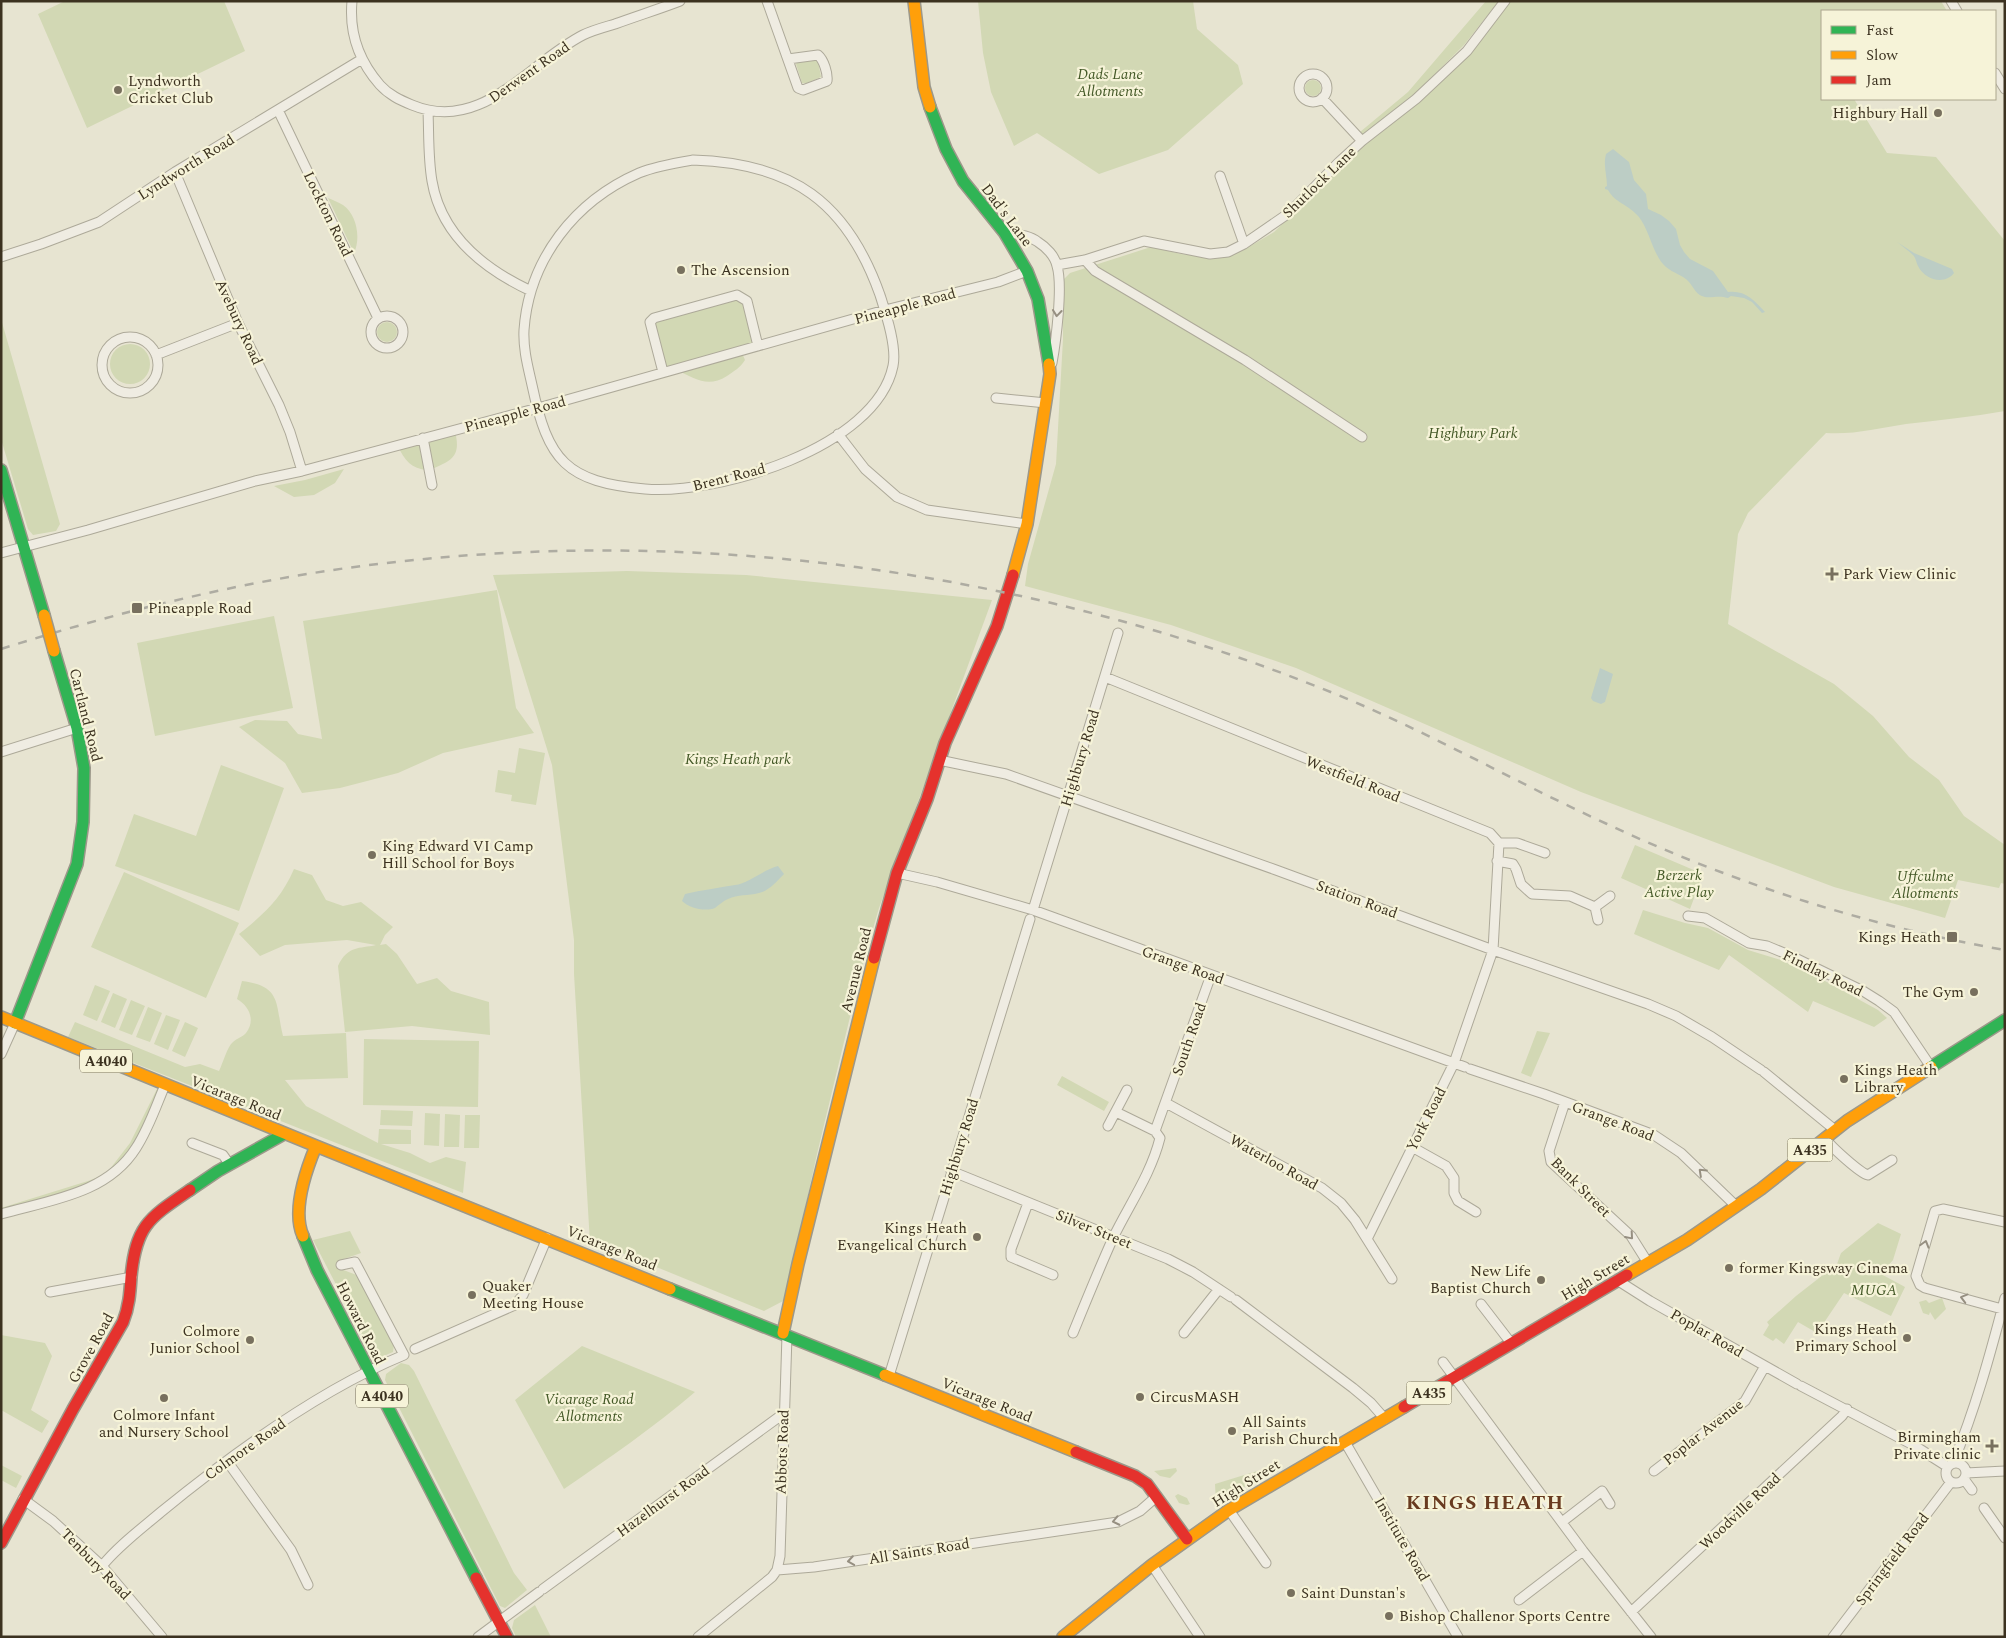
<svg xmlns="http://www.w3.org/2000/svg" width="2006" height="1638" viewBox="0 0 2006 1638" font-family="Spectral,serif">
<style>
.green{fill:#d2d8b4}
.water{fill:#bccdc5}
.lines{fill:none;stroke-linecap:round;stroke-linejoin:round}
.street-casing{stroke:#ada999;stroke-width:11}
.fast-casing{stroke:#9c988a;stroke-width:14}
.slow-casing{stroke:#9c988a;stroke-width:14}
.jam-casing{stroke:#9c988a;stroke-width:14}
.street{stroke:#efece2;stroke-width:9}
.fast{stroke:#30b455;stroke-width:11}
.slow{stroke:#ff9f0a;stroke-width:11}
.jam{stroke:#e5322d;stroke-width:11}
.rail{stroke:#aeaca2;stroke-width:2.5;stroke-dasharray:9 9;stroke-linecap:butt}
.slow-bridge-casing{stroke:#9c988a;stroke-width:14;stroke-linecap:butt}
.slow-bridge{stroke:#ff9f0a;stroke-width:11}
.oneway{stroke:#968f81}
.poi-dot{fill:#78705e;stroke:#f6f3d8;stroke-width:2}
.labels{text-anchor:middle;stroke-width:4.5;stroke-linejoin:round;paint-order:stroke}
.shield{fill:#f6f3d8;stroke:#746c57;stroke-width:1}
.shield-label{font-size:14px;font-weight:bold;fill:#3c3220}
.street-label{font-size:15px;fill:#3c3220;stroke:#f6f3d8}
.park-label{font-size:15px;font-style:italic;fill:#445927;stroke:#f6f3d8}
.poi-label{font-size:15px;fill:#3c3220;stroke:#f6f3d8;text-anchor:start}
.district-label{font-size:20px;font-weight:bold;letter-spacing:1px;fill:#693b20;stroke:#f6f3d8}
</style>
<rect width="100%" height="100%" fill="#e7e4d1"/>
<!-- green -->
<path class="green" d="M65,1H224L245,51L87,128L38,14Z
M978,1H1193L1197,29L1238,65L1243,84L1168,150L1099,174L1037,133L1014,146L991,92L983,53Z
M1486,1H1499L1464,45L1415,94L1362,136L1360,132L1408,92Z
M1511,1H1941L1947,11H1822V99H1854L1887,153L1936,157L2005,241V411C1972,417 1939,420 1906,424C1879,428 1853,435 1826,433L1748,513L1738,534L1728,624L1834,684L1873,716L1909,757L1939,780L1964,816L2005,845V884L2001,883L1999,888L1958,880L1945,918L1834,887L1581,792L1296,668L1171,625L1025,586L1028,564L1056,464L1063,339V280L1070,273L1151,247L1181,254L1215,258L1242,251L1274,232L1365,145L1421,101L1468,54Z
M815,59L818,61L821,77L807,83H802L796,64L799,61Z
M1305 88a8 8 0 1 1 16 0a8 8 0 1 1-16 0Z
M328,198C333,200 338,202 343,205C357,215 361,238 354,253Z
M737,297L745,303L756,344L664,370L651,321Z
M1,319L60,524L56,531L33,535L28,529L1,439Z
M377 332a10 10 0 1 1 20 0a10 10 0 1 1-20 0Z
M110 364a20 20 0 1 1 40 0a20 20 0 1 1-40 0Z
M742,353L745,360C740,368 734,371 727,376C708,388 695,379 677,370Z
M455,431C461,456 453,460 432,469L426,440Z
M421,440L427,470C412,469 404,460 398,446Z
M344,469L335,483L314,495L294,497L274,486L305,480Z
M627,571L746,575L992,600L879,908L862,967L817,1154L785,1300L764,1311L605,1246L590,1243L574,974V940L552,765L493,575Z
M497,590L516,708L534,733L443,753L398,773L340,788L302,793L285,763L239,727L255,720L287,721L298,734L322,739L303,621Z
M274,616L293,708L155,736L137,643Z
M519,748L545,753L536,805L511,801L512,795L495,792L498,770L515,773Z
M221,765L284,788L239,911L115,866L134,814L196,836Z
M1635,845L1703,874L1690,909L1621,878Z
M294,869L312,875L326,900L343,906L361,902L393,927L385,935L380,945L386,944L397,954L417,984L437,978L451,991L489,1002L490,1035L412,1026L345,1032L338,966C348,945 359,949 376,945L347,940L285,945L260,956L239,934C264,914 281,899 294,869Z
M124,872L239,923L206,998L91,947Z
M1643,910L1685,923L1708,928L1748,950L1781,960L1825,981L1878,1010L1887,1018L1874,1027L1813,1001L1808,1012L1729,955L1719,970L1634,934Z
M242,981C283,986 275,1005 283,1036L346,1033L348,1078L285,1080L306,1106L378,1143L379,1129L411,1130V1144H381L410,1153L430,1163L446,1157L466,1162L463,1193L68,1037L75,1022L185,1067L200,1064L219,1071C223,1063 227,1047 233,1042C237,1038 243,1037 246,1033C256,1020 249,1006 237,999Z
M95,985L110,991L97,1021L83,1015Z
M113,993L127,999L115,1028L101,1022Z
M131,1000L145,1006L132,1035L119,1030Z
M148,1007L162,1013L150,1042L136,1037Z
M166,1015L180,1020L168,1050L154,1044Z
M185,1022L198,1028L185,1057L172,1051Z
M1537,1031L1550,1033L1531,1077L1521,1073Z
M364,1039L479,1041L478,1107L363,1105Z
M1062,1076L1109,1102L1104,1111L1057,1085Z
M157,1089L161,1090C147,1118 134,1151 111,1173C95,1188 25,1205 1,1210V1208L88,1181L106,1174L130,1143Z
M381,1110L413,1111L412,1126L380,1125Z
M425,1113L440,1114L439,1146L424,1145Z
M445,1114L460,1115L459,1147H444Z
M465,1115H480L479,1148H464Z
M1878,1223L1901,1234L1893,1260L1881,1274L1905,1287L1891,1316L1844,1293L1817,1333L1798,1322L1784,1344L1776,1338L1773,1341L1763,1335L1769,1325L1767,1322L1796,1296L1837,1264L1841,1253Z
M350,1231L361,1253L338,1261L341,1269L359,1276L394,1344L393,1352L379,1358L373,1356L313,1240Z
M1942,1298L1946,1309L1935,1320L1930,1312L1929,1315L1923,1313L1919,1302L1926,1300L1929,1303Z
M1,1335L45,1343L52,1356L31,1410L49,1421L42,1433L1,1410Z
M582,1346L695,1392C653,1428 609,1458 564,1489L515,1400Z
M401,1363L409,1365L414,1371L514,1573L527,1590L505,1608L500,1606L385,1380L386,1374Z
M1,1465L22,1476L16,1488L1,1480Z
M1176,1468L1177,1471L1170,1478L1160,1476L1154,1471Z
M1267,1468L1269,1473L1216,1503L1215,1484Z
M1178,1494L1187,1498L1190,1504L1187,1505L1179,1503L1175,1496Z
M535,1605L551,1637H516L512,1628L514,1620Z"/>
<!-- water -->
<path class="water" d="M1613,149L1629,162L1634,180L1646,194L1648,209L1661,215L1669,221L1676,229L1680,245L1684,252L1690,259L1713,271L1728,292C1745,290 1754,300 1765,312L1762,313L1752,302L1744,298L1731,296L1728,298C1719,295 1713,298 1705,297C1696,295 1694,288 1689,282C1683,275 1673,273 1666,267C1653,256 1650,231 1639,217C1628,204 1615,203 1608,190L1605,189V187L1607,186C1607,175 1603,166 1606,154Z
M1897,242L1914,253L1952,269L1954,273C1944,286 1924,279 1918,266C1916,262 1916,258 1913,255C1908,250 1902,246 1897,242Z
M1600,668L1613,674L1605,702L1601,704L1593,701L1591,698Z
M778,866L784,874C777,881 769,891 759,893C748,896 738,894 728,899C723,901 719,905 715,908C705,912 689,908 682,901L685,894C702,890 718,888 735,885C749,883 763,870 778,866Z"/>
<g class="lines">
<!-- street casing -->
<g class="street-casing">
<path id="street" d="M352,1C349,33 359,61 380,85C389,95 400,100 412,105C482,134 528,63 583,35C593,30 605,27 615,24C637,16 659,9 680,1
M767,1L798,88L803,90L827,81C828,74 824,60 818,55L788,59
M1951,1L1957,11
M1995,73L2005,89
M1299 88a14 14 0 1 1 28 0a14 14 0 1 1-28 0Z
M1322,98L1362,141
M278,110L378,318
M428,111C429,134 428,158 432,181C441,235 484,269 531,291
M693,160C792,163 847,202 880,295C886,314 897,347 893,366C876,448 717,495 645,489C566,482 548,461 532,385C528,367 523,349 524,330C529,259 575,201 639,173C656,166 675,163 693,160Z
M175,172L238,323L279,405L290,432L302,471
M1220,176L1244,244
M1004,232C1015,234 1029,235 1038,242C1046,247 1055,256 1057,266C1063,286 1056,341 1052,363
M1,257L41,244L99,222L175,172L362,59
M1085,260L1095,271L1245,360L1362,437
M1057,265L1085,260L1144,241L1210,254L1228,252L1244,244L1289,213L1339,162L1362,141L1416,99L1467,51L1505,1
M371 332a16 16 0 1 1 32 0a16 16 0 1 1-32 0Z
M102 365a28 28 0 1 1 56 0a28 28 0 1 1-56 0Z
M156,355L238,323
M663,372L650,322L654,318L737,295L747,301L758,346
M996,398L1046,403
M838,434L865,469L897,497L927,510L1027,524
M423,438L432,485
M1,553L88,530L255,481L302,471L538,408L885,310L998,282L1027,271
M1105,677L1490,833L1499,843L1493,950L1454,1063L1367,1239
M1,752L77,728
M939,760L1006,774L1276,870L1493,950L1648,1004L1676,1016L1712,1037L1761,1070
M1499,843H1517L1545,853
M1497,861L1513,864L1516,869L1521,884L1532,894L1570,896L1595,907
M897,873L937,882L1033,910L1465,1067
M1033,910L1118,633
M1688,916L1705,918L1749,943L1767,946L1789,955L1863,991L1879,1001L1894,1012L1931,1067
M1598,920L1595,907L1610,896
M1,1054L15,1023
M1470,1069L1544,1094L1654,1135L1681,1153L1736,1206
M1764,1072L1835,1130
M1565,1102L1549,1151L1551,1162L1631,1236L1648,1263
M1166,1103L1322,1188L1341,1203L1355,1220L1392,1279
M1108,1126L1127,1090
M1155,1131L1211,975
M1825,1138C1830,1146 1860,1173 1868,1175L1892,1160
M192,1143L223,1155L230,1165
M1412,1147L1446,1166L1454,1178V1193L1458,1201L1476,1212
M951,1171L1168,1259L1193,1272L1231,1297
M1028,1203L1011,1249V1257L1053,1275
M1,1214C50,1200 107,1194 136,1148C149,1128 156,1106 165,1085
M1617,1280L1650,1301L1797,1384
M50,1292L132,1277
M1236,1300L1353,1388L1371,1403L1385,1419
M1481,1304L1511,1343
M2002,1309L1925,1288L1920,1285L1916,1276L1935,1211L1943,1209L2005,1222
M1073,1333C1086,1301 1099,1269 1113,1238C1129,1205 1151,1174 1160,1138L1155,1131L1116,1112
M1184,1333L1219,1289
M415,1349L515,1305L523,1295L547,1238
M1443,1362L1583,1551L1651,1637
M889,1376L1030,919
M1801,1386L1915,1446L1948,1467
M1345,1442L1458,1637
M227,1461L291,1550L308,1585
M1953,1463C1975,1410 1990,1355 2005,1298
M1946 1473a10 10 0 1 1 20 0a10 10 0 1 1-20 0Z
M1654,1471L1745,1401L1765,1366
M1966,1473L2005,1471
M1964,1479L1972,1490
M23,1499L53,1521L102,1566L162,1637
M1984,1508L2005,1538
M1229,1510L1266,1563
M1562,1522L1602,1491L1610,1504
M1152,1565L1200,1637
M102,1566C118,1546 141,1529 161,1512C232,1454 319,1390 404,1355L355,1262L341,1265
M777,1570L814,1567L1118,1522L1140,1511L1156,1497
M543,1589L783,1414
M1519,1600L1583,1551
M1631,1612L1842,1416L1847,1409
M478,1637L539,1592
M698,1637L772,1577L777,1570L780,1556L787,1335
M1833,1637L1951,1482"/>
</g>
<!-- fast casing -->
<g class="fast-casing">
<path id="fast" d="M930,107L946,149L963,181L1004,232L1027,271L1038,299L1049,364
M1,470L44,615
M15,1023L77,864L83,822L84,768L77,728L54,651
M1931,1067L2005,1020
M190,1190L218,1171L284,1134
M303,1236L317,1270L476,1578
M670,1289L885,1375"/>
</g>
<!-- slow casing -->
<g class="slow-casing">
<path id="slow" d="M914,1L924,87L930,107
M1013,575L1027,524L1050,374L1049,364
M1,1017L316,1146C306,1170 292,1211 303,1236
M316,1146L670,1289
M1627,1275L1687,1240L1761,1189L1847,1121L1931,1067
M783,1333L798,1264L874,958
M885,1375L1076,1452
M1063,1637L1152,1565L1229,1510L1404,1407"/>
</g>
<!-- jam casing -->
<g class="jam-casing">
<path id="jam" d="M874,958L897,873L927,799L945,743L997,626L1013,575
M1404,1407L1627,1275
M1076,1452L1135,1476L1147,1484L1187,1539
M1,1543L73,1409L123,1322C129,1307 130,1293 131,1277C136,1225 149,1218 190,1190
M476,1578L507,1637"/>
</g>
<!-- street -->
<use href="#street" class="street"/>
<!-- fast -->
<use href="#fast" class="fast"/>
<!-- slow -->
<use href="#slow" class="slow"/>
<!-- jam -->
<use href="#jam" class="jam"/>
<!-- rail -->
<path class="rail" d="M1,649C124,610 251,579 378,564C700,525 1033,571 1333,693C1427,731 1515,782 1607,824C1733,883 1867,926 2005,950"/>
<!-- slow-bridge casing -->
<g class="slow-bridge-casing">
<path id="slow-bridge" d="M44,615L54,651"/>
</g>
<!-- slow-bridge -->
<use href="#slow-bridge" class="slow-bridge"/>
</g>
<!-- one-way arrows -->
<defs><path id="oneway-chevron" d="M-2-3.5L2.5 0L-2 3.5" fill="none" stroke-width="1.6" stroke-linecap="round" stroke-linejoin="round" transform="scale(1.25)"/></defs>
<g class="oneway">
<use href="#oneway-chevron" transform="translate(1057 313) rotate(96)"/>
<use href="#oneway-chevron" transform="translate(1702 1172) rotate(-137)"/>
<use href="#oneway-chevron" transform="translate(1630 1236) rotate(49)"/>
<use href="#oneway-chevron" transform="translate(1925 1244) rotate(-74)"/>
<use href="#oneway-chevron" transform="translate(1964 1298) rotate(-165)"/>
<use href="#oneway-chevron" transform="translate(1116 1521) rotate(168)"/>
<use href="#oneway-chevron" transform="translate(851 1561) rotate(171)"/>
</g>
<!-- markers -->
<g class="poi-dot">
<circle cx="118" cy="90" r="5"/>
<circle cx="1938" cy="113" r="5"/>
<circle cx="681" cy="270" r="5"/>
<path d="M1829.5 566.5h5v5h5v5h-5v5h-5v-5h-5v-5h5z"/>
<rect x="131" y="602" width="12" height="12" rx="2.5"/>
<circle cx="372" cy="855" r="5"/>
<rect x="1946" y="931" width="12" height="12" rx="2.5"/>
<circle cx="1974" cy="992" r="5"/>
<circle cx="1844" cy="1079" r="5"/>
<circle cx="977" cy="1237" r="5"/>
<circle cx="1729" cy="1268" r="5"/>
<circle cx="1541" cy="1280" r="5"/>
<circle cx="472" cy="1295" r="5"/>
<circle cx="1907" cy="1338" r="5"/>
<circle cx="250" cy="1340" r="5"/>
<circle cx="1140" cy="1397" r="5"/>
<circle cx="164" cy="1398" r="5"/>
<circle cx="1232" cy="1431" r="5"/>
<path d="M1989.5 1438.5h5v5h5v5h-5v5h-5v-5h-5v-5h5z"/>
<circle cx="1291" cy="1593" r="5"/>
<circle cx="1389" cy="1616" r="5"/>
</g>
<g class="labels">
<!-- shield labels -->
<g class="shield">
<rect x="80" y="1049.5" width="52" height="23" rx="4"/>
<rect x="1787.5" y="1138.5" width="45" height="23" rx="4"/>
<rect x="1406.5" y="1381.5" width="45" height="23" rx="4"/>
<rect x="356" y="1384.5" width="52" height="23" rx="4"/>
</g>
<g class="shield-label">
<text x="106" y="1066">A4040</text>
<text x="1810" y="1155">A435</text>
<text x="1429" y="1398">A435</text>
<text x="382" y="1401">A4040</text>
</g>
<!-- street labels -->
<g class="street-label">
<text transform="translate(529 72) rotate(-35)" y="5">Derwent Road</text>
<text transform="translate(186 167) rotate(-32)" y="5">Lyndworth Road</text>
<text transform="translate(1319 182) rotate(-44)" y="5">Shutlock Lane</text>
<text transform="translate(328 214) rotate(64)" y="5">Lockton Road</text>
<text transform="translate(1007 215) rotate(53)" y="5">Dad's Lane</text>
<text transform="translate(905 306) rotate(-15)" y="5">Pineapple Road</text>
<text transform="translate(239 322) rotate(65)" y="5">Avebury Road</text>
<text transform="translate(515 414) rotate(-15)" y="5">Pineapple Road</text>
<text transform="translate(729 477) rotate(-14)" y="5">Brent Road</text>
<text transform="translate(86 715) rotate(76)" y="5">Cartland Road</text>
<text transform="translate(1080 758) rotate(-73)" y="5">Highbury Road</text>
<text transform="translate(1353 779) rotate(22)" y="5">Westfield Road</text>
<text transform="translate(1357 899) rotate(20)" y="5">Station Road</text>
<text transform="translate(1183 965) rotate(20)" y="5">Grange Road</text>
<text transform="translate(856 970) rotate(-76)" y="5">Avenue Road</text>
<text transform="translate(1823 973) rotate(26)" y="5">Findlay Road</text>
<text transform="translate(1189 1039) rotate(-71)" y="5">South Road</text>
<text transform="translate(236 1098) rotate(22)" y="5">Vicarage Road</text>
<text transform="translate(1426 1119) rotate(-63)" y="5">York Road</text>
<text transform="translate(1613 1121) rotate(21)" y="5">Grange Road</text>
<text transform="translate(959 1147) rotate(-73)" y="5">Highbury Road</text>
<text transform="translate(1274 1162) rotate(29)" y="5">Waterloo Road</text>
<text transform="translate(1581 1187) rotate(45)" y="5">Bank Street</text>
<text transform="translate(1094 1229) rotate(22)" y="5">Silver Street</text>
<text transform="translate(612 1248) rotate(22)" y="5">Vicarage Road</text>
<text transform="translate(1595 1277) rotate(-31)" y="5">High Street</text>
<text transform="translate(361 1323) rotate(63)" y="5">Howard Road</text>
<text transform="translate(1707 1333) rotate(30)" y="5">Poplar Road</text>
<text transform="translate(91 1348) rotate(-61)" y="5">Grove Road</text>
<text transform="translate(987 1400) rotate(22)" y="5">Vicarage Road</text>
<text transform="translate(1703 1432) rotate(-38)" y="5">Poplar Avenue</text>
<text transform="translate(245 1449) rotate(-35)" y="5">Colmore Road</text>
<text transform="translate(782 1452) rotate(-88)" y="5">Abbots Road</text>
<text transform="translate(1246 1483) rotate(-32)" y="5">High Street</text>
<text transform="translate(663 1501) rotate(-36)" y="5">Hazelhurst Road</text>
<text transform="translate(1740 1511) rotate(-43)" y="5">Woodville Road</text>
<text transform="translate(1402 1539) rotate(60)" y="5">Institute Road</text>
<text transform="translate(919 1551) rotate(-9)" y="5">All Saints Road</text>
<text transform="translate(1892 1559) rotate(-53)" y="5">Springfield Road</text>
<text transform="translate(96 1564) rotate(46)" y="5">Tenbury Road</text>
</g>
<!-- park labels -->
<g class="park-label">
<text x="1110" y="79">Dads Lane<tspan x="1110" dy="17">Allotments</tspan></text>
<text x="1473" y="438">Highbury Park</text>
<text x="738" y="764">Kings Heath park</text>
<text x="1679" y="880">Berzerk<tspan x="1679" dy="17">Active Play</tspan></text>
<text x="1925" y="881">Uffculme<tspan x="1925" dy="17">Allotments</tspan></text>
<text x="1874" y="1295">MUGA</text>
<text x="589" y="1404">Vicarage Road<tspan x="589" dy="17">Allotments</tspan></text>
</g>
<!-- poi labels -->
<g class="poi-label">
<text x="128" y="86">Lyndworth<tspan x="128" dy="17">Cricket Club</tspan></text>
<text x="1928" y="118" text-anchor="end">Highbury Hall</text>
<text x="691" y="275">The Ascension</text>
<text x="1843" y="579">Park View Clinic</text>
<text x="148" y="613">Pineapple Road</text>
<text x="382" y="851">King Edward VI Camp<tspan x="382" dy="17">Hill School for Boys</tspan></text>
<text x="1941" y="942" text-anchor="end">Kings Heath</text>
<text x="1964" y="997" text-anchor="end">The Gym</text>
<text x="1854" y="1075">Kings Heath<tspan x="1854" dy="17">Library</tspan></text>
<text x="967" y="1233" text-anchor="end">Kings Heath<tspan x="967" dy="17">Evangelical Church</tspan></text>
<text x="1739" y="1273">former Kingsway Cinema</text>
<text x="1531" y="1276" text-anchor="end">New Life<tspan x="1531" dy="17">Baptist Church</tspan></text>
<text x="482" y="1291">Quaker<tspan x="482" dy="17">Meeting House</tspan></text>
<text x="1897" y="1334" text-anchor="end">Kings Heath<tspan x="1897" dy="17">Primary School</tspan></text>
<text x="240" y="1336" text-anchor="end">Colmore<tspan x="240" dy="17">Junior School</tspan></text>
<text x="1150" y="1402">CircusMASH</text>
<text x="164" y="1420" text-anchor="middle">Colmore Infant<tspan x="164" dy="17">and Nursery School</tspan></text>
<text x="1242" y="1427">All Saints<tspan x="1242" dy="17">Parish Church</tspan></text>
<text x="1981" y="1442" text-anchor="end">Birmingham<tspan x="1981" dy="17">Private clinic</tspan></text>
<text x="1301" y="1598">Saint Dunstan's</text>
<text x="1399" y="1621">Bishop Challenor Sports Centre</text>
</g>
<!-- district labels -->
<g class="district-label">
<text x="1485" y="1509">KINGS HEATH</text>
</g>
</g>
<!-- border -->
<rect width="2006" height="1638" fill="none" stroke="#3c3220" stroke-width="5"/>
<!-- legend -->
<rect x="1821" y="10" width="175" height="90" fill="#f6f3d8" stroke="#aca68e"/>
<rect x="1831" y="26" width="25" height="8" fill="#30b455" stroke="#aca68e"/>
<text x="1866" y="35" font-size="15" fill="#3c3220">Fast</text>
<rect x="1831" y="51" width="25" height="8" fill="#ff9f0a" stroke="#aca68e"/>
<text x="1866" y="60" font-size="15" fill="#3c3220">Slow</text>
<rect x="1831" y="76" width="25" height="8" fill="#e5322d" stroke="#aca68e"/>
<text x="1866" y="85" font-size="15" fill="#3c3220">Jam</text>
</svg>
